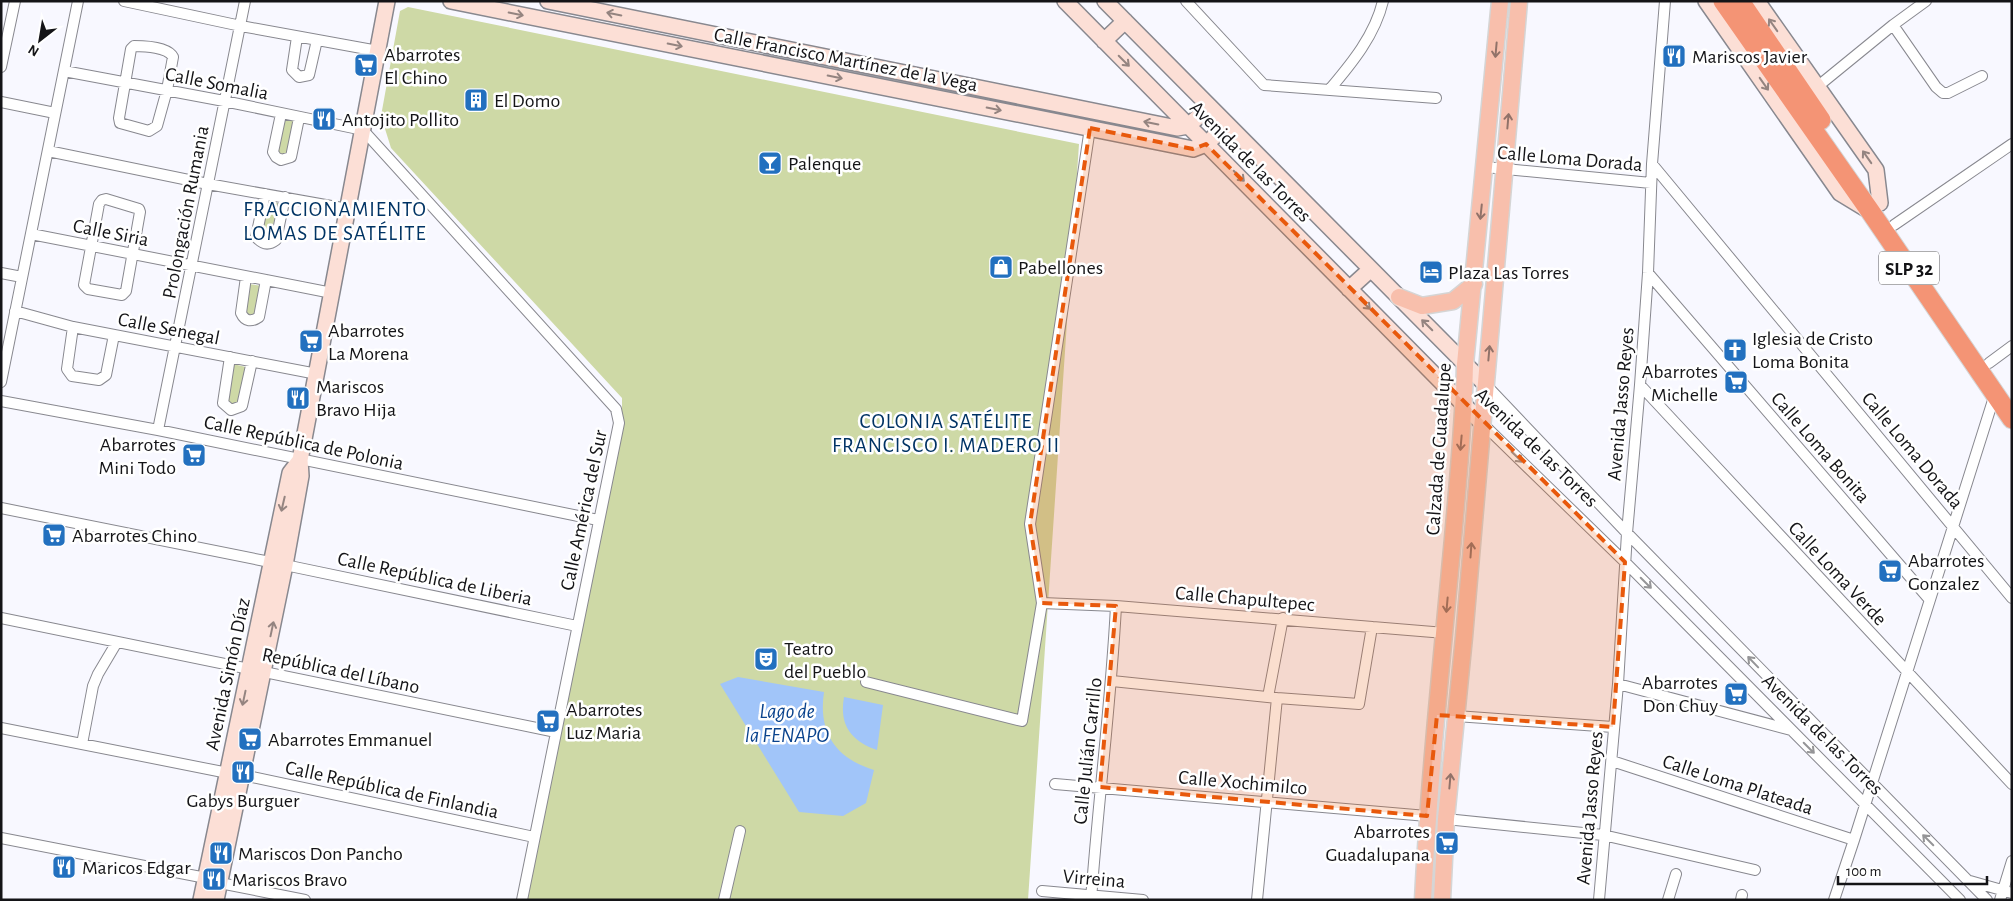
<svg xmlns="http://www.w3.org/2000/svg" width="2013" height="901" viewBox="0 0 2013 901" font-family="'Alegreya Sans',sans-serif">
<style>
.green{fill:#ced9a6}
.water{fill:#a1c5f9}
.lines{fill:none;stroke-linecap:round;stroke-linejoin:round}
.street-casing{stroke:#88888f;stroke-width:12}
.secondary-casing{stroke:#88888f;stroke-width:18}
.primary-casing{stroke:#d5d5d5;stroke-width:19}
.highway-casing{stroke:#d5d5d5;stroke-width:21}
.street{stroke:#fff;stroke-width:10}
.secondary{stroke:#fcdfd6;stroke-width:15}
.primary{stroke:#f8bfac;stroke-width:16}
.highway{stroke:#f49475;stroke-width:19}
.oneway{stroke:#948480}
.oneway2{stroke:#917269}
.oneway3{stroke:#959597}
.marked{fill:#e8590c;fill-opacity:0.2;stroke:#e8590c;stroke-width:4;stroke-dasharray:10 6;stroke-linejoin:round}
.labels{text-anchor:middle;stroke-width:5;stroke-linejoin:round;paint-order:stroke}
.shield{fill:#fff;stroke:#5a5a5d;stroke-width:1}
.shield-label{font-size:19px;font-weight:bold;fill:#141417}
.poi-label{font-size:20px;fill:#141417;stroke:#fff;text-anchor:start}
.street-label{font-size:20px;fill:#141417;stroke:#fff}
.neighbourhood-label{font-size:21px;letter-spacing:1px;fill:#003364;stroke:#fff}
.water-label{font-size:21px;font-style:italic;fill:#0a438d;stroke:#fff}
</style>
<rect width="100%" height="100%" fill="#f8f8ff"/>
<!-- green -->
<path class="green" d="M408,7L1079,144L1028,900H526L622,423V398L391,148L381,116L400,11Z
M284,118L296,121L286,158L271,155Z
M265,200L278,203L270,239L257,234Z
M249,284L262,286L256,320L243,317Z
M233,364L246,367L239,405L226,404Z"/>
<!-- water -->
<path class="water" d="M738,677L824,692C818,732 835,758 874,770L866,803L843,816L799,812L720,684Z
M844,697L883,705L877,750C851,741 839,725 844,697Z"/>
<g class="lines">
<!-- street casing -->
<g class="street-casing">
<path id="street" d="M124,1L241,26L378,51
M1186,1L1264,85L1436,98
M1893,25L1936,87L1943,93H1948L1982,76
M297,37L292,70L299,77L309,75L317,40
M134,46C145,46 168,47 173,57L167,90L157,126L149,131L120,123L119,118L131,49Z
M1,67L15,1
M64,71L224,101L363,130L616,409L619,423L522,900
M1817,87L1893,25L1926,1
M1330,89C1352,63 1375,35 1383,1
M1,102L55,113
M281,114L273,152L276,157L281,160L291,157L299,118
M48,151L208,184L348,209
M1652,164L2012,598
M1485,167L1651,183
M265,194L256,237C262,244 268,246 276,240L285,197
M106,199L139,209L140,212L126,291L122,295L88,289L84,285L99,204L102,200Z
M1894,225L2012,144
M31,234L332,293
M1,273L22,277
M1648,273L1929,599
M246,277L241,313C245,322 252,322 259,317L266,280
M15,311L73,327L317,374
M73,327L67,369L72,376L99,380L106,375L114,335
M230,357L223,403L231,410L242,406L252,361
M1989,363L2012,346
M1,382L78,1
M1486,385L1627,533L1987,900
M1640,385L2012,784
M1,401L158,430L598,520
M1482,423L1625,562L1960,900
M158,430L245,1
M1,508L270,562
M285,565L577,626
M1042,603L1116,606L1445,633
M1,618L556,732
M1112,681L1277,698L1359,704L1372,627
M866,682L1022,721L1042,603L1030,524L1090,128
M1618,684L1791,730
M1268,697L1283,618
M1456,716L1613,727
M1,728L228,773
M82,744L93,686L98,674L117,642
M1612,761L1854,840
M243,775L534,837
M1055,784L1427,816
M1446,819L1603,835L1755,870
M1,838L206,878
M1970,881L2012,893
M220,883L305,900
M1042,891L1143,900
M724,900L740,831
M1091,900C1098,802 1111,704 1116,606
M1257,900L1277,698
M1599,900L1618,684L1627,533L1640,385L1648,273L1652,164L1665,1
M1668,900L1676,874
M1741,900L1742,895
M1834,900L1854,840L1995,394
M2000,900L2012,861"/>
</g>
<!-- secondary casing -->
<g class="secondary-casing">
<path id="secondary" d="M451,1L1193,149L1206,144L1227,125
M548,1L1177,128L1188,126L1209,107
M1065,1L1482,423
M1105,1L1486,385
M1706,1L1840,193L1868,210
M1757,1L1876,170L1880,203
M1104,41L1125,21
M1349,289L1371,269
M201,900L290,473L300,460
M216,900L285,565L301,476L300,460L387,1"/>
</g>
<!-- primary casing -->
<g class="primary-casing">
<path id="primary" d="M1399,297L1422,306L1453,301L1474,284
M1423,900C1429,779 1442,658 1453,538C1458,480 1464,422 1465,364L1500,1
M1442,900L1446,819L1464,637L1519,1"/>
</g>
<!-- highway casing -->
<g class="highway-casing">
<path id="highway" d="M1723,1L1870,211L2012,419
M1740,1L1821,120"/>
</g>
<!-- street -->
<use href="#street" class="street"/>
<!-- secondary -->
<use href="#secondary" class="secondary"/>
<!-- primary -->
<use href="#primary" class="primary"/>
<!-- highway -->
<use href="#highway" class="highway"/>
</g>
<!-- one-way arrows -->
<defs><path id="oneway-shaft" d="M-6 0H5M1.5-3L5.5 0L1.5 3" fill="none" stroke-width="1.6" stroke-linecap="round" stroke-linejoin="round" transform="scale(1.25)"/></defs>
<g class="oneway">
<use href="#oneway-shaft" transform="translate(516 14) rotate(11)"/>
<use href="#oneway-shaft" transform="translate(614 14) rotate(-169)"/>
<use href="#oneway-shaft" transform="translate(1773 25) rotate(-125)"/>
<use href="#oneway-shaft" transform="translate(675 45) rotate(11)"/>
<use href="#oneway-shaft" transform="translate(1124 61) rotate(45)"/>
<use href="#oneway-shaft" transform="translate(835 77) rotate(11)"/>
<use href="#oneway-shaft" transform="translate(1764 84) rotate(55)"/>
<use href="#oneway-shaft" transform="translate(994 109) rotate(11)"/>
<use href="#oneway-shaft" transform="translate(1151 123) rotate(-169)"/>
<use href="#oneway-shaft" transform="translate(1867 157) rotate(-125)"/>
<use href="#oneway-shaft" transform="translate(1239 176) rotate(45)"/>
<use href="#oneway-shaft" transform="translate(1365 304) rotate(45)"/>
<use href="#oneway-shaft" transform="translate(1427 325) rotate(-135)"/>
<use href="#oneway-shaft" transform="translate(283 504) rotate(103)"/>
<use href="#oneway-shaft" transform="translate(272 629) rotate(-78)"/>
<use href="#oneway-shaft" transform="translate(244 698) rotate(102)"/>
</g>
<g class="oneway2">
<use href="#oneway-shaft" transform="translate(1496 50) rotate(95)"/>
<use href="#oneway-shaft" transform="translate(1508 121) rotate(-85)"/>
<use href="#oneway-shaft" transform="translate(1481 212) rotate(96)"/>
<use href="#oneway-shaft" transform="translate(1489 353) rotate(-85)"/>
<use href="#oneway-shaft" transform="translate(1461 443) rotate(95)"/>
<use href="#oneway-shaft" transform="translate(1471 550) rotate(-86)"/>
<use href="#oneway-shaft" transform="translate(1447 605) rotate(95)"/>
<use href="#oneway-shaft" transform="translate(1450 781) rotate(-85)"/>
</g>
<g class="oneway3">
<use href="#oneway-shaft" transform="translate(1517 457) rotate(44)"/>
<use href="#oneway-shaft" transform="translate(1646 583) rotate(45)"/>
<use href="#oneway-shaft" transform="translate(1753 662) rotate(-134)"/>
<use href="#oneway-shaft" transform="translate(1809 748) rotate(45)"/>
<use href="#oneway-shaft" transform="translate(1928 840) rotate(-135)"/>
</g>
<!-- marked area -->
<path class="marked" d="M1090,128L1193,149L1206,144L1625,562L1613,727L1437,715L1427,816L1100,787L1116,606L1042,603L1030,524Z"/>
<!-- icons -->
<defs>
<g id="restaurant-square" transform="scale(1.25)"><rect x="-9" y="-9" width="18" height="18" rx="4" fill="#2270bf" stroke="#fff"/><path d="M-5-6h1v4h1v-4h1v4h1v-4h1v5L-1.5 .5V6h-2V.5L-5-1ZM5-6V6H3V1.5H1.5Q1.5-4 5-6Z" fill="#fff"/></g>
<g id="supermarket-square" transform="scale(1.25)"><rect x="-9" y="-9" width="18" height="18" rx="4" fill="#2270bf" stroke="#fff"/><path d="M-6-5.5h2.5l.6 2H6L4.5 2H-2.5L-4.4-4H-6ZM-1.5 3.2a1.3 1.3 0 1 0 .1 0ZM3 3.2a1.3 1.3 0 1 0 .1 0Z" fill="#fff"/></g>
<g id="building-square" transform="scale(1.25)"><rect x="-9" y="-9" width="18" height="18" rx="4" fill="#2270bf" stroke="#fff"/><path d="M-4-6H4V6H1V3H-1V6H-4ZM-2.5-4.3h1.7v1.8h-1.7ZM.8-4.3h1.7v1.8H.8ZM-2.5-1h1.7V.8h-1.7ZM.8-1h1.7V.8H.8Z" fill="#fff"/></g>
<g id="bar-square" transform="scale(1.25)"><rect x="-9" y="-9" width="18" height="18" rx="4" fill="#2270bf" stroke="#fff"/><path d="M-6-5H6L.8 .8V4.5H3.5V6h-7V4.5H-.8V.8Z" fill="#fff"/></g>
<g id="shop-square" transform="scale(1.25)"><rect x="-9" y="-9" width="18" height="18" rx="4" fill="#2270bf" stroke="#fff"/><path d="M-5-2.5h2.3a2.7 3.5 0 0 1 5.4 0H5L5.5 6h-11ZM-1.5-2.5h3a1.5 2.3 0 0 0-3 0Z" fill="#fff"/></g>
<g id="hotel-square" transform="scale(1.25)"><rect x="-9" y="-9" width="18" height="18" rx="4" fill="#2270bf" stroke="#fff"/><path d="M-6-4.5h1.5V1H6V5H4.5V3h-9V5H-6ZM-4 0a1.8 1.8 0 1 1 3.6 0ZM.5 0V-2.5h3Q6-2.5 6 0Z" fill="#fff"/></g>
<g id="church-square" transform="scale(1.25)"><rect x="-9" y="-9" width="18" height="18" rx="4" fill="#2270bf" stroke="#fff"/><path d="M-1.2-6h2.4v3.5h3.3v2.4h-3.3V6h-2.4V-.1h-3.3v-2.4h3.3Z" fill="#fff"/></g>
<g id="theatre-square" transform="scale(1.25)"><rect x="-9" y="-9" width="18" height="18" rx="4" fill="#2270bf" stroke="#fff"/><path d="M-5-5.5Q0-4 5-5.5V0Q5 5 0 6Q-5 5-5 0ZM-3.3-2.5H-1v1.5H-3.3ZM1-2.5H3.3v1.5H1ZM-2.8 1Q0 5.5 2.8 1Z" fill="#fff"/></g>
</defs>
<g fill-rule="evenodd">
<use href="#restaurant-square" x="1674" y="56"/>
<use href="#supermarket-square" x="366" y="65"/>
<use href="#building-square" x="476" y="100"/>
<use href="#restaurant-square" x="324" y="119"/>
<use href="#bar-square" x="770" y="163"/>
<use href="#shop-square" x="1001" y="267"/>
<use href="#hotel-square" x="1431" y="272"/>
<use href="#supermarket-square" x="311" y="341"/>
<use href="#church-square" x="1735" y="350"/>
<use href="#supermarket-square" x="1736" y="382"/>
<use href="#restaurant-square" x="298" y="398"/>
<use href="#supermarket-square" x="194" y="455"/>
<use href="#supermarket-square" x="54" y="535"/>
<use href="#supermarket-square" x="1890" y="571"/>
<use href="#theatre-square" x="766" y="659"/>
<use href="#supermarket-square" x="1736" y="694"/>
<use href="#supermarket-square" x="548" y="721"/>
<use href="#supermarket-square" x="250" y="739"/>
<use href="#restaurant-square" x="243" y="772"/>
<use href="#supermarket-square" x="1447" y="843"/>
<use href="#restaurant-square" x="221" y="853"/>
<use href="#restaurant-square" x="64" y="867"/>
<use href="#restaurant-square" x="214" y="879"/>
</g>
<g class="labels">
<!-- shield labels -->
<rect class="shield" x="1879" y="251.5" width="60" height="33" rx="4"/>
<g class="shield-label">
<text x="1909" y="275">SLP 32</text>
</g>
<!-- poi labels -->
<g class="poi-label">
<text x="384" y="61">Abarrotes<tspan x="384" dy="23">El Chino</tspan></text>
<text x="1692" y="63">Mariscos Javier</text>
<text x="494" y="107">El Domo</text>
<text x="342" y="126">Antojito Pollito</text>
<text x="788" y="170">Palenque</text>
<text x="1018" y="274">Pabellones</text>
<text x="1448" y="279">Plaza Las Torres</text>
<text x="328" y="337">Abarrotes<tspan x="328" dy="23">La Morena</tspan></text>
<text x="1752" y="345">Iglesia de Cristo<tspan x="1752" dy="23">Loma Bonita</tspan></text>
<text x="1718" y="378" text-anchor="end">Abarrotes<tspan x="1718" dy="23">Michelle</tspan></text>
<text x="316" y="393">Mariscos<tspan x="316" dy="23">Bravo Hija</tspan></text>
<text x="176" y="451" text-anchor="end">Abarrotes<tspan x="176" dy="23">Mini Todo</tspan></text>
<text x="72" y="542">Abarrotes Chino</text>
<text x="1908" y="567">Abarrotes<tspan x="1908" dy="23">Gonzalez</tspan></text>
<text x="784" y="655">Teatro<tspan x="784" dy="23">del Pueblo</tspan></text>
<text x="1718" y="689" text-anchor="end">Abarrotes<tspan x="1718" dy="23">Don Chuy</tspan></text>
<text x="566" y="716">Abarrotes<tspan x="566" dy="23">Luz Maria</tspan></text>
<text x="268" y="746">Abarrotes Emmanuel</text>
<text x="243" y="807" text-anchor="middle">Gabys Burguer</text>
<text x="1430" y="838" text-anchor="end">Abarrotes<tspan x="1430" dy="23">Guadalupana</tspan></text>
<text x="238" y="860">Mariscos Don Pancho</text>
<text x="82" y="874">Maricos Edgar</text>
<text x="232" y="886">Mariscos Bravo</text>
</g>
<!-- street labels -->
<g class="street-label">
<text transform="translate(846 59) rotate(11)" y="7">Calle Francisco Martínez de la Vega</text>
<text transform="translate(217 83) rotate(11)" y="7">Calle Somalia</text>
<text transform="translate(1570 158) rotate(5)" y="7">Calle Loma Dorada</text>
<text transform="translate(1251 161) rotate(45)" y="7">Avenida de las Torres</text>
<text transform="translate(185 212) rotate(-79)" y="7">Prolongación Rumania</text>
<text transform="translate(111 232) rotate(11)" y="7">Calle Siria</text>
<text transform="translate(169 328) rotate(11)" y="7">Calle Senegal</text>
<text transform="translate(1620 404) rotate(-85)" y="7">Avenida Jasso Reyes</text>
<text transform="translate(304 442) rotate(12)" y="7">Calle República de Polonia</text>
<text transform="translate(1537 447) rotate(44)" y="7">Avenida de las Torres</text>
<text transform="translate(1821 447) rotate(49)" y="7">Calle Loma Bonita</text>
<text transform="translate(1438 449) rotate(-86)" y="7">Calzada de Guadalupe</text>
<text transform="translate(1913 450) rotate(50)" y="7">Calle Loma Dorada</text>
<text transform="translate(583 510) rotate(-78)" y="7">Calle América del Sur</text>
<text transform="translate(1838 573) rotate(47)" y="7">Calle Loma Verde</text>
<text transform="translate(435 578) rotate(12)" y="7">Calle República de Liberia</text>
<text transform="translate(1245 598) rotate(5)" y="7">Calle Chapultepec</text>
<text transform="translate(341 670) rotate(12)" y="7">República del Líbano</text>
<text transform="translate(227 674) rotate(-78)" y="7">Avenida Simón Díaz</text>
<text transform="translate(1823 734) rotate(45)" y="7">Avenida de las Torres</text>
<text transform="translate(1087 751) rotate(-84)" y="7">Calle Julián Carrillo</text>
<text transform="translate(1243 782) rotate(5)" y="7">Calle Xochimilco</text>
<text transform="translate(1738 784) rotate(18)" y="7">Calle Loma Plateada</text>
<text transform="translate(392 789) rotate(12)" y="7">Calle República de Finlandia</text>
<text transform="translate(1589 808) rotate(-85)" y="7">Avenida Jasso Reyes</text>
<text transform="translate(1094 878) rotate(5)" y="7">Virreina</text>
</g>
<!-- neighbourhood labels -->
<g class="neighbourhood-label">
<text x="335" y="216">FRACCIONAMIENTO<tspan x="335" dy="24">LOMAS DE SATÉLITE</tspan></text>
<text x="946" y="428">COLONIA SATÉLITE<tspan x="946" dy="24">FRANCISCO I. MADERO II</tspan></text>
</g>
<!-- water labels -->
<g class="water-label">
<text x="787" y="718">Lago de<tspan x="787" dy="24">la FENAPO</tspan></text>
</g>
</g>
<!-- border -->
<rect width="2013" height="901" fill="none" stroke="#141417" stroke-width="5"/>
<!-- north arrow -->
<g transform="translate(40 40) rotate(211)" stroke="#ffffff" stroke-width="4" paint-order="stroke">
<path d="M0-4L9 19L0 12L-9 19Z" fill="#141417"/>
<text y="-8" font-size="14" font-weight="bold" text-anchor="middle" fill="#141417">N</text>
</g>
<!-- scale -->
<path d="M1838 876v8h149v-8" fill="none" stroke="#141417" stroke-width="2.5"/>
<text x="1846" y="876" font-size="15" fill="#141417" stroke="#ffffff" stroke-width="4" paint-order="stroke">100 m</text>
</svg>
